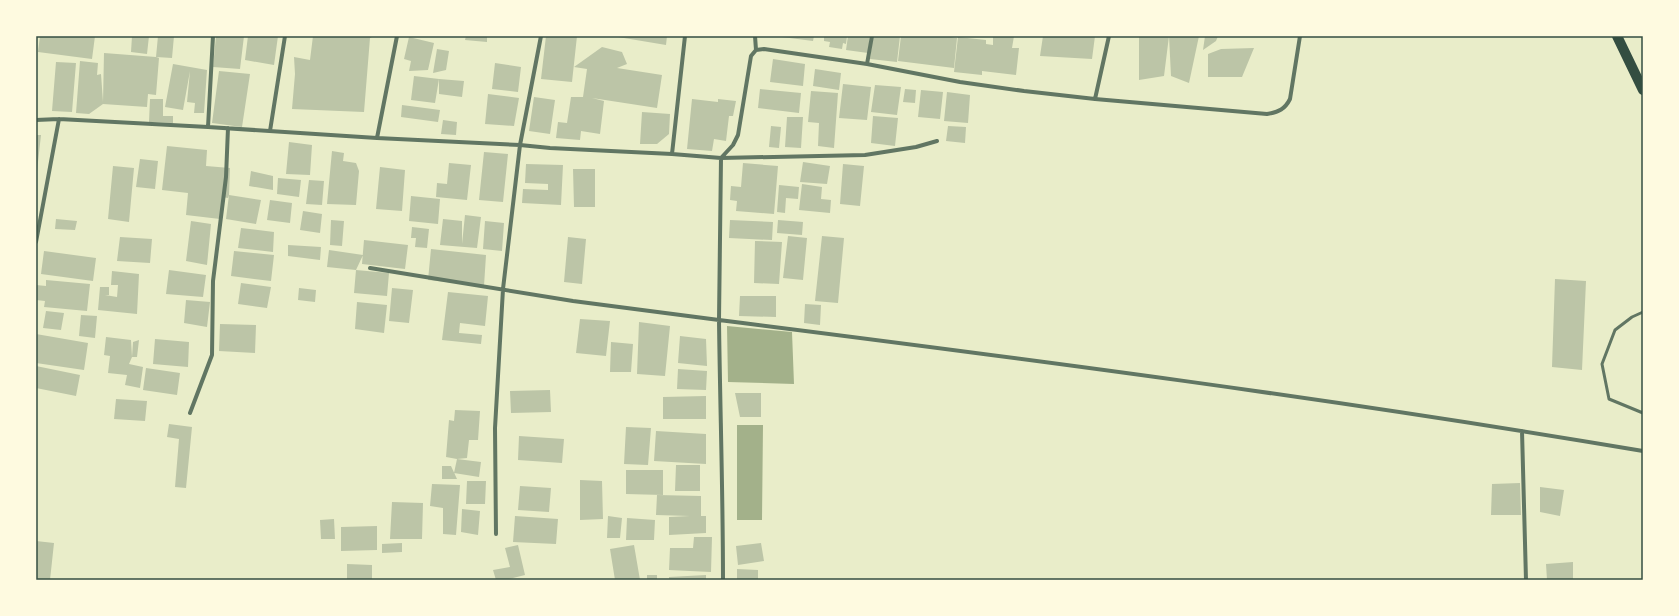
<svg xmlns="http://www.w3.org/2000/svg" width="1679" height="616" viewBox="0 0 1679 616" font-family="'PT Serif',serif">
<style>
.water{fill:#a3b18a}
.building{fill:#bcc5a7}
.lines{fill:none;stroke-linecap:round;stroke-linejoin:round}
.service{stroke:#617663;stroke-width:3}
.minor{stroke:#617663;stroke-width:4}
.primary{stroke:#344e41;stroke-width:10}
.neatline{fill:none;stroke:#344e41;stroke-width:1.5}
</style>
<rect width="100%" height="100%" fill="#e9edc9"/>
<!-- water -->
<path class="water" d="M727,326L792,332L794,384L728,382Z
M737,425H763L762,520H737Z"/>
<!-- building -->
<path class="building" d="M40,36H95L92,59L38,52Z
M132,36H149L147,54L131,52Z
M158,36H174L172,58L156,57Z
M216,36H244L240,69L213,67Z
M248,36H278L274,65L245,60Z
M313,36H372L371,38H370L364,112L292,109L295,74L294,57L310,60Z
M466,36H487V42L465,40Z
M546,36H577L572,82L541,79Z
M618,36H667L666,45L618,37Z
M774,36H814L813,41Z
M824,36H847L846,44L843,43L842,49L829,47L830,42L824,41Z
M848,36H870L868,53L846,50Z
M873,36H900L897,62L870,59Z
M901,36H944L957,38L954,68L898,61Z
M993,36H1014L1012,48H1019L1016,75L982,71V75L954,72L958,37L986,40V44L993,45Z
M1043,36H1095L1092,59L1040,56Z
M1139,36H1199L1189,83L1171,76L1169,36L1164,76L1139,80Z
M1205,36H1218L1216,41L1203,50Z
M409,37L434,43L428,70L409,71L411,61L404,59Z
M602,47L622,52L627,64L617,68L662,75L657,108L592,98L604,101L600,134L581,131L580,140L556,138L558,122L567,123L571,97H583L587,69L574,67Z
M1254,48L1242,77H1208V54L1221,49Z
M437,49L449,51L446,70L433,73Z
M104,53L156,57L159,58L156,95L148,94L147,107L103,104L89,114L76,113L80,61L98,63L97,75L101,74L103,102Z
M773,59L805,64L803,86L770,82Z
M56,62L76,63L72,112L52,111Z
M495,63L521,67L518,92L492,89Z
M173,64L207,70L204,113H194L195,103L187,102L190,71L183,110L165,107Z
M815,69L841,73L839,90L813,86Z
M219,71L250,74L242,127L212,123Z
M414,76L439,79L464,81L462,97L439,94V79L435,103L411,100Z
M843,84L871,87L867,120L839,118Z
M875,85L901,87L897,115L871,112Z
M760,89L801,93L799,113L758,108Z
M905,89L916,90L915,103L903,102Z
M921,90L943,92L940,119L918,117Z
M811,91L838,93L834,148L818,146L819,123L808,122Z
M947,92L970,95L968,123L944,121Z
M488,94L519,98L514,126L485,124Z
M534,97L555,100L550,134L529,131Z
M150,99H163V116H173V123L149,122Z
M692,99L718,102V99L736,101L733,116H729L726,141L714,139L712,151L687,149Z
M402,105L440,110L438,122L401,117Z
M642,112L670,114L669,134L657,144H640Z
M873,116L898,118L895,146L871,143Z
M787,117H803L801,148L785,147Z
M443,120L457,122L456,135L441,134Z
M771,126L781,127L779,148L769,147Z
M948,126L966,127L965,143L946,141Z
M36,135H41L37,171H36Z
M289,142L312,145L310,175L286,174Z
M167,146L207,150L206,166L230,168L229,195L261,200L256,224L226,219L229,195L228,198L222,197L220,219L186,215L188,193L162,190Z
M332,151L344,153L343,161L356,163L359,171L356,205L327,204Z
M484,152L508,154L503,202L479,200Z
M140,159L158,161L155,189L136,187Z
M803,162L830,166L827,184L800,182Z
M449,163L471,165L467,200L436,197L437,183L447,184Z
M743,163L778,166L774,214L736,211L737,201L730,200L731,186L741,187Z
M526,164L563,165L561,205L522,203L523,189L548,190V184L525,183Z
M843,164L864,166L860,206L840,204Z
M113,166L134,168L129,222L108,219Z
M380,167L405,170L402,211L376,209Z
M573,169H595V207H574Z
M251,171L273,176V190L249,186Z
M278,178L301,180L299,197L277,194Z
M309,180L324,181L322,205L306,204Z
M802,184L822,187L821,199L831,200L830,213L799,210Z
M779,185L799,187L798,199L786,198L785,213L777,212Z
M411,196L440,199L438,224L409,221Z
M270,200L292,203L290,223L267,220Z
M303,211L322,214L320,233L300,230Z
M465,215L481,217L477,248L440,245L443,219L462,221V244Z
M56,219L77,221L75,230L55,229Z
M331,220L344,221L342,246L330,245Z
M730,220L773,222L772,240L729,238Z
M778,220L803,222L802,235L777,233Z
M191,221L211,224L207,265L186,261Z
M485,221L504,223L502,251L483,249Z
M412,227L429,229L427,248L415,247L416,238H411Z
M241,228L274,232L273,252L238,248Z
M788,236L807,238L803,280L783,278Z
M822,236L844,238L838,303L815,301Z
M120,237L152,239L150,263L117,261Z
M568,237L586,239L582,284L564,282Z
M364,240L408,245L405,269L362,264Z
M755,241L782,242L779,284L754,283Z
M288,245L321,247L320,260L288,256Z
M431,249L486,255L484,286L428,280Z
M329,250L363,255L356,270L327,267Z
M44,251L96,258L93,281L41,274Z
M234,251L274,255L271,281L231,276Z
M169,270L206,275L203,297L166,294Z
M356,270L389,273L387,296L354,293Z
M112,271L139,274L137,314L98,310L100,287H109V295H105L117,297L118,285H111Z
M1555,279L1586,281L1582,370L1552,367Z
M46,280L90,284L87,311L44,307L45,301L36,300V285L46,286Z
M241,283L271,287L267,308L238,304Z
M299,288L316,290L315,302L298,300Z
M392,288L413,290L409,323L389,321Z
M448,292L488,296L485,326L460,323L459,333L482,335L481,344L442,340Z
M740,296H776V317L739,316Z
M186,300L210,302L207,327L184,323Z
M357,302L387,305L384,333L355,329Z
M805,304L821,305L820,325L804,323Z
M46,311L64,313L61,330L43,328Z
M81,315L97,316L95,338L79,336Z
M580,319L610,321L606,356L576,353Z
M639,322L670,326L665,376L637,374Z
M220,324L256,325L255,353L219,351Z
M36,334L88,343L84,370L36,363Z
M680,336L706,339L707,366L678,363Z
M106,337L131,340L132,357L129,364L143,367L140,388L125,385L127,375L108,373L110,356L104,355Z
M155,339L189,342L188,367L153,364Z
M139,340L137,357H132L133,342Z
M611,342L633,344L631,372H610Z
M36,366L80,375L76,396L36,388Z
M146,368L180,373L177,395L143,390Z
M678,369L707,371L706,390L677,389Z
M550,390L551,412L511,413L510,391Z
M735,393H761V417H740Z
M706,396V419H663V397Z
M116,399L147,401L145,421L114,419Z
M455,410L480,411L478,440H469L467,458L457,459L481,462L479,477L454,473L457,459L446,457L449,420L454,421Z
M169,424L192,427L186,488L175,487L179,439L167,437Z
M626,427L651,428L648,465L624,464Z
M656,431L706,434V464L654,461Z
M519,436L564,439L562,463L518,460Z
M676,465H700V491H675Z
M442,466H451L457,479H442Z
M626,470H663V495L626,494Z
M580,480L602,481L603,519L580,520Z
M467,481H486L485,504H466Z
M1520,483L1521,515H1491L1492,484Z
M432,484L460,485L456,535L443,534V508L430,506Z
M520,486L551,488L549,512L518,510Z
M1540,487L1564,490L1560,516L1540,512Z
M657,495L701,496V516H706V533L669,535V517L690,516L656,515Z
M392,502L423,503L422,539H390Z
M462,509L480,511L478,535L461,532Z
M515,516L558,519L556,544L513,542Z
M608,516L622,518L620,538H607Z
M627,518L655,520L654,540H626Z
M334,519L335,539H321L320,520Z
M377,526V550L341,551V527Z
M694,537H712L711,572L669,570L670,548H693Z
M36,541L54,543L50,580H36Z
M402,543V552L382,553V544Z
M761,543L764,561L738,565L736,546Z
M518,545L525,575L505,580H496L493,570L510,567L505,548Z
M634,545L640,580H615L610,549Z
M1573,562V580H1547L1546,564Z
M347,564L372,565V580H347Z
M737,569L758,570V580H737Z
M647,575H657V580H647Z
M706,575V580H669V577Z"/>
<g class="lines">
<!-- service -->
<path class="service" d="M1643,312L1632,317L1615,330L1602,364L1609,399L1643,413"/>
<!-- minor -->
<path class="minor" d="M755,36L756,50
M867,64L872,36
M1095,99L1109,36
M36,120L59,119L208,127L213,36
M208,127L377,138L397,36
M270,131L285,36
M377,138L520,145L550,148L672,154L721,158L865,155L916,147L937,141
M672,154L685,36
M36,242L59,119
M370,268L573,301L719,320L721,158L733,145L738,135L751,56L756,50L764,49L867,64L960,82L1024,91L1095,99L1267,114C1279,112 1285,109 1290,99L1300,36
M190,413L212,355L213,281L226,177L228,128
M1522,431L1526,580
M496,534L495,428L503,289L520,145L541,36
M723,580C723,493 720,406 719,320C1028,359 1336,399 1643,451"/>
<!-- primary -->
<path class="primary" d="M1617,36L1643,90"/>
</g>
<!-- border -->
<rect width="1679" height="616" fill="none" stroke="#fefae0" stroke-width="74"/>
<rect x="37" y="37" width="1605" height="542" class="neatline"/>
</svg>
